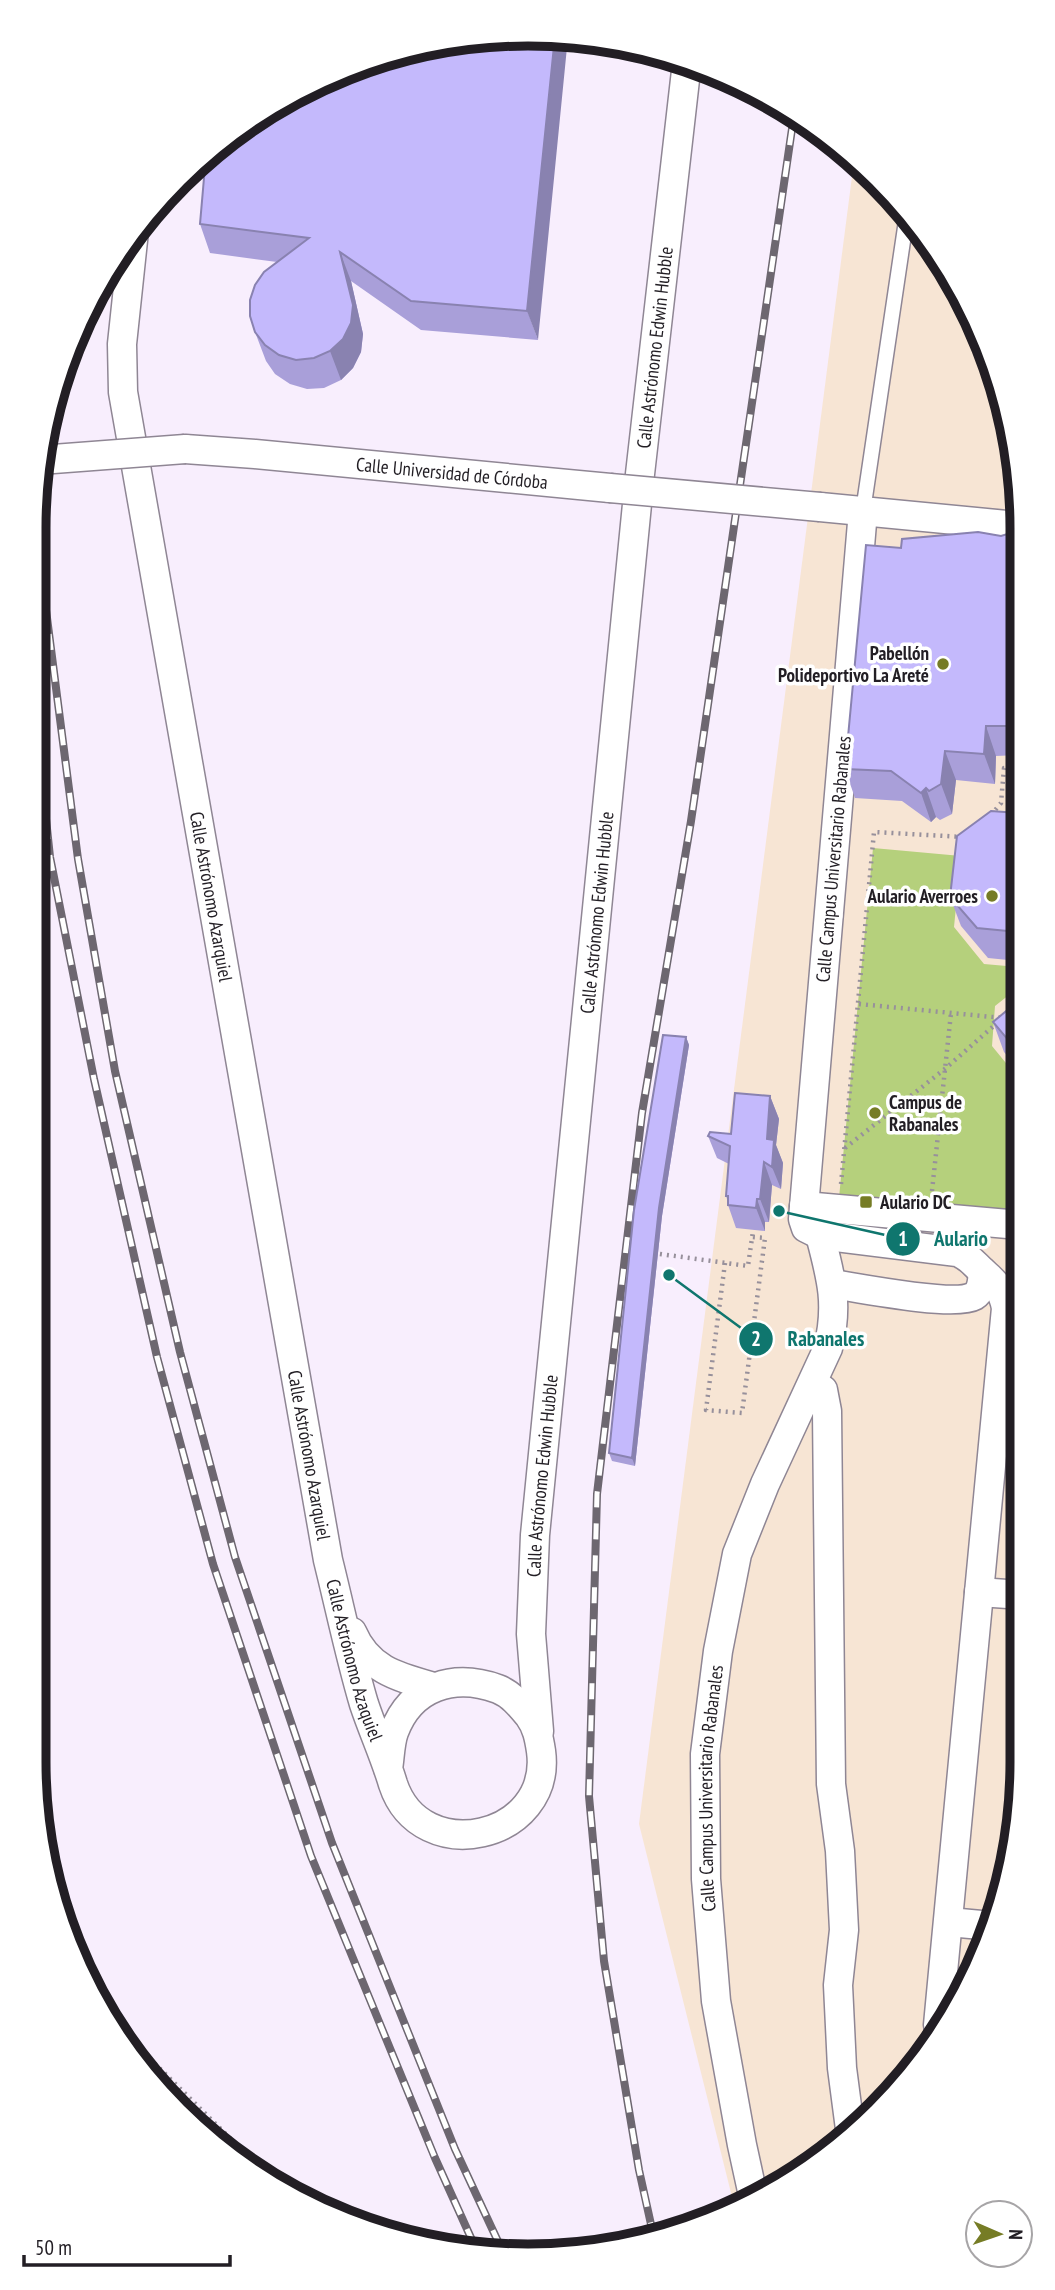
<svg xmlns="http://www.w3.org/2000/svg" width="1055" height="2290" viewBox="0 0 1055 2290" font-family="'PT Sans Narrow',sans-serif">
<style>
.education{fill:#f7e5d4}
.green{fill:#b5d07c}
.lines{fill:none;stroke-linecap:round;stroke-linejoin:round}
.lane-casing{stroke:#8f8694;stroke-width:17}
.street-casing{stroke:#8f8694;stroke-width:31}
.path{stroke:#97909b;stroke-width:4.5;stroke-dasharray:2 5;stroke-linecap:butt}
.lane{stroke:#fff;stroke-width:14}
.street{stroke:#fff;stroke-width:28}
.rail-casing{stroke:#6d6770;stroke-width:8}
.rail{stroke:#fff;stroke-width:5;stroke-dasharray:16;stroke-linecap:butt}
.street-bridge-casing{stroke:#8f8694;stroke-width:31;stroke-linecap:butt}
.street-bridge{stroke:#fff;stroke-width:28}
.wall{fill:#a99fd9}
.shaded-wall{fill:#8982b0}
.building{fill:#c4b9fc;stroke:#8982b0;stroke-width:2}
.poi-dot{fill:#767c25;stroke:#fff;stroke-width:2.5}
.labels{text-anchor:middle;stroke-width:7;stroke-linejoin:round;paint-order:stroke}
.street-label{font-size:19px;fill:#221e24;stroke:#fff}
.poi-label{font-size:19px;font-weight:bold;fill:#221e24;stroke:#fff;text-anchor:end}
.rim{fill:none;stroke:#221e24;stroke-width:9}
.leader{fill:none;stroke:#0f766e;stroke-width:2.5}
.callout-dot{fill:#0f766e;stroke:#fff;stroke-width:2.5}
.mark-label{font-size:21px;text-anchor:middle;font-weight:bold;fill:#fff}
.callout-label{font-size:21px;text-anchor:middle;font-weight:bold;fill:#0f766e;stroke:#fff;stroke-width:7;stroke-linejoin:round;paint-order:stroke}
</style>
<rect width="100%" height="100%" fill="#f8eefd"/>
<!-- education -->
<path class="education" d="M854,161L919,226L984,338L1017,463L1022,1763L1012,1859L984,1951L899,2089L774,2191L735,2209L639,1824Z"/>
<!-- green -->
<path class="green" d="M873,848L961,856L954,927L984,964L1019,967V987L995,1006L992,1046L1019,1079L1020,1213L839,1198Z"/>
<g class="lines">
<!-- lane casing -->
<g class="lane-casing">
<path id="lane" d="M863,511L907,214"/>
</g>
<!-- street casing -->
<g class="street-casing">
<g id="street">
<path id="s1" d="M134,231L122,344L123,392L328,1560C340,1608 350,1657 364,1704C373,1731 385,1757 393,1784C421,1869 553,1839 541,1751C539,1738 537,1727 529,1716C520,1705 511,1694 498,1689C454,1673 411,1686 394,1732C390,1743 390,1757 388,1769"/>
<path id="s2" d="M185,449L255,454L610,488"/>
<path d="M820,507L1018,526"/>
<path d="M863,511L803,1219L806,1228L820,1235L957,1252C969,1256 973,1263 983,1272C996,1283 1003,1291 1006,1308L938,2025"/>
<path d="M804,1206L1020,1225"/>
<path d="M833,1284C859,1288 955,1307 974,1296C982,1291 982,1281 983,1272"/>
<path d="M810,1390L817,1386L823,1390L827,1411L831,1784L840,1851L844,1930L838,1985L842,2068L850,2129"/>
<path d="M979,1592L1021,1595"/>
<path d="M352,1632C368,1670 398,1677 434,1687"/>
<path id="s3" d="M539,1731L531,1634L535,1535L640,474L687,62"/>
<path d="M949,1922L992,1926"/>
<path id="s4" d="M754,2200L742,2145L716,2001L706,1879L705,1754L718,1651L737,1554L765,1484L828,1348C839,1304 831,1277 820,1235"/>
</g>
</g>
<!-- path -->
<path class="path" d="M991,815L1001,803L1004,768L1018,767
M859,1004L1003,1018
M845,1148L946,1068L997,1023
M841,1184L874,832L963,837
M932,1191L951,1013
M653,1253L748,1266L753,1231
M725,1263L706,1410L742,1413L765,1238L752,1237
M82,1970L118,2027L257,2165L297,2197"/>
<!-- lane -->
<use href="#lane" class="lane"/>
<!-- street -->
<use href="#street" class="street"/>
<!-- rail casing -->
<g class="rail-casing">
<path id="rail" d="M35,507L37,540L78,859L115,1071L180,1352L235,1557L332,1843L455,2149L502,2250
M33,696L50,857L94,1079L157,1357L213,1564L311,1856L435,2158L476,2249
M654,2238L639,2170L604,1961L589,1796L597,1494L642,1113L691,821L794,115"/>
</g>
<!-- rail -->
<use href="#rail" class="rail"/>
<!-- street-bridge casing -->
<g class="street-bridge-casing">
<path id="street-bridge" d="M40,460L185,449
M610,488L820,507"/>
</g>
<!-- street-bridge -->
<use href="#street-bridge" class="street-bridge"/>
</g>
<!-- wall -->
<path class="wall" d="M431,43L538,340L421,330L351,281L363,334L361,352L353,368L341,380L324,388L307,389L290,384L275,374L266,361L255,332L277,262L210,253L200,224Z
M1018,533V755L996,756L995,784L956,780L952,814L940,820L936,817L931,822L902,801L855,798L845,769L901,548Z
M1019,813V961L988,958L961,926L950,897Z
M1019,989V1070L1004,1052L993,1022L1017,1002Z
M686,1037L689,1045L662,1216L635,1466L612,1461L609,1453Z
M770,1096L779,1119L776,1145L783,1163L781,1189L772,1185L769,1222H765V1231L736,1228L728,1205V1202L726,1196L729,1164L717,1158L708,1136L731,1134Z
M1012,1859L1007,1875L1003,1862Z"/>
<!-- shaded-wall -->
<path class="shaded-wall" d="M555,36L568,37L538,340L527,311Z
M340,252L351,281L363,334L361,352L353,368L341,380L330,351Z
M1018,645V755L1007,726L1013,664Z
M986,726L996,756L995,784L984,754Z
M945,751L956,780L952,814L941,784Z
M926,788L936,817L931,822L921,793Z
M686,1037L689,1045L662,1216L635,1466L632,1458L659,1208Z
M770,1096L779,1119L776,1145L783,1163L781,1189L772,1167L767,1139Z
M764,1162L772,1185L769,1222L760,1199Z
M757,1199L765,1222V1231L756,1208Z"/>
<!-- building -->
<path class="building" d="M527,33L555,36L527,311L411,301L340,252L353,305L351,323L343,339L330,351L314,358L296,360L279,355L265,345L255,332L250,316V300L255,285L264,272L309,238L200,224L206,155L253,117L338,71L431,43Z
M978,532L1001,536L1014,532L1018,533V645L1013,664L1007,726H986L984,754L945,751L941,784L929,791L926,788L921,793L891,771L845,769L866,545L901,548L902,539Z
M991,811L1019,813V932L977,928L950,897L957,836Z
M1017,989H1019V1053L993,1022L1017,1002Z
M663,1035L686,1037L659,1208L632,1458L609,1453L634,1210Z
M735,1093L770,1096L767,1139L774,1140L772,1167L764,1162L760,1199H757L756,1208L728,1205V1196H726L730,1146L708,1136L710,1132L731,1134Z
M1021,1664L1022,1763L1011,1863L1003,1862Z"/>
<!-- markers -->
<g class="poi-dot">
<circle cx="943" cy="664" r="7"/>
<circle cx="992" cy="896" r="7"/>
<circle cx="875" cy="1113" r="7"/>
<rect x="859" y="1195" width="14" height="14" rx="3.5"/>
</g>
<g class="labels">
<!-- street labels -->
<g class="street-label">
<text dy="7" stroke="none"><textPath href="#s3" startOffset="1390">Calle Astrónomo Edwin Hubble</textPath></text>
<text dy="7" stroke="none"><textPath href="#s2" startOffset="268">Calle Universidad de Córdoba</textPath></text>
<text transform="translate(833 859) rotate(-85)" y="7">Calle Campus Universitario Rabanales</text>
<text dy="7" stroke="none"><textPath href="#s1" startOffset="674">Calle Astrónomo Azarquiel</textPath></text>
<text dy="7" stroke="none"><textPath href="#s3" startOffset="822">Calle Astrónomo Edwin Hubble</textPath></text>
<text dy="7" stroke="none"><textPath href="#s1" startOffset="1241">Calle Astrónomo Azarquiel</textPath></text>
<text dy="7" stroke="none"><textPath href="#s3" startOffset="256">Calle Astrónomo Edwin Hubble</textPath></text>
<text dy="7" stroke="none"><textPath href="#s1" startOffset="1451">Calle Astrónomo Azaquiel</textPath></text>
<text dy="7" stroke="none"><textPath href="#s4" startOffset="416">Calle Campus Universitario Rabanales</textPath></text>
</g>
<!-- poi labels -->
<g class="poi-label">
<text x="929" y="660">Pabellón<tspan x="929" dy="22">Polideportivo La Areté</tspan></text>
<text x="978" y="903">Aulario Averroes</text>
<text x="889" y="1109" text-anchor="start">Campus de<tspan x="889" dy="22">Rabanales</tspan></text>
<text x="880" y="1209" text-anchor="start">Aulario DC</text>
</g>
</g>
<!-- crop -->
<path d="M0 0H1055V2290H0ZM528 46H528A482 482 0 0 1 1010 528V1762A482 482 0 0 1 528 2244H528A482 482 0 0 1 46 1762V528A482 482 0 0 1 528 46Z" fill="#fff" fill-rule="evenodd"/>
<path class="rim" d="M528 46H528A482 482 0 0 1 1010 528V1762A482 482 0 0 1 528 2244H528A482 482 0 0 1 46 1762V528A482 482 0 0 1 528 46Z"/>
<!-- callouts -->
<path class="leader" d="M779 1211L903 1239M669 1275L756 1339"/>
<g class="callout-dot">
<circle cx="779" cy="1211" r="7"/>
<circle cx="669" cy="1275" r="7"/>
<circle cx="903" cy="1239" r="18"/>
<circle cx="756" cy="1339" r="18"/>
</g>
<g class="mark-label">
<text x="903" y="1246">1</text>
<text x="756" y="1346">2</text>
</g>
<g class="callout-label">
<text x="961" y="1246">Aulario</text>
<text x="826" y="1346">Rabanales</text>
</g>
<!-- north arrow -->
<g transform="translate(999 2234) rotate(92)"><circle r="33" fill="#ffffff" stroke="#a7a5a7" stroke-width="2"/>
<path d="M0-5L12 26L0 18L-12 26Z" fill="#767c25"/>
<text y="-10" font-size="19" font-weight="bold" text-anchor="middle" fill="#221e24">N</text>
</g>
<!-- scale -->
<path d="M24 2255v10h206v-10" fill="none" stroke="#221e24" stroke-width="3.5"/>
<text x="35" y="2255" font-size="21" fill="#221e24" stroke="#ffffff" stroke-width="5" paint-order="stroke">50 m</text>
</svg>
